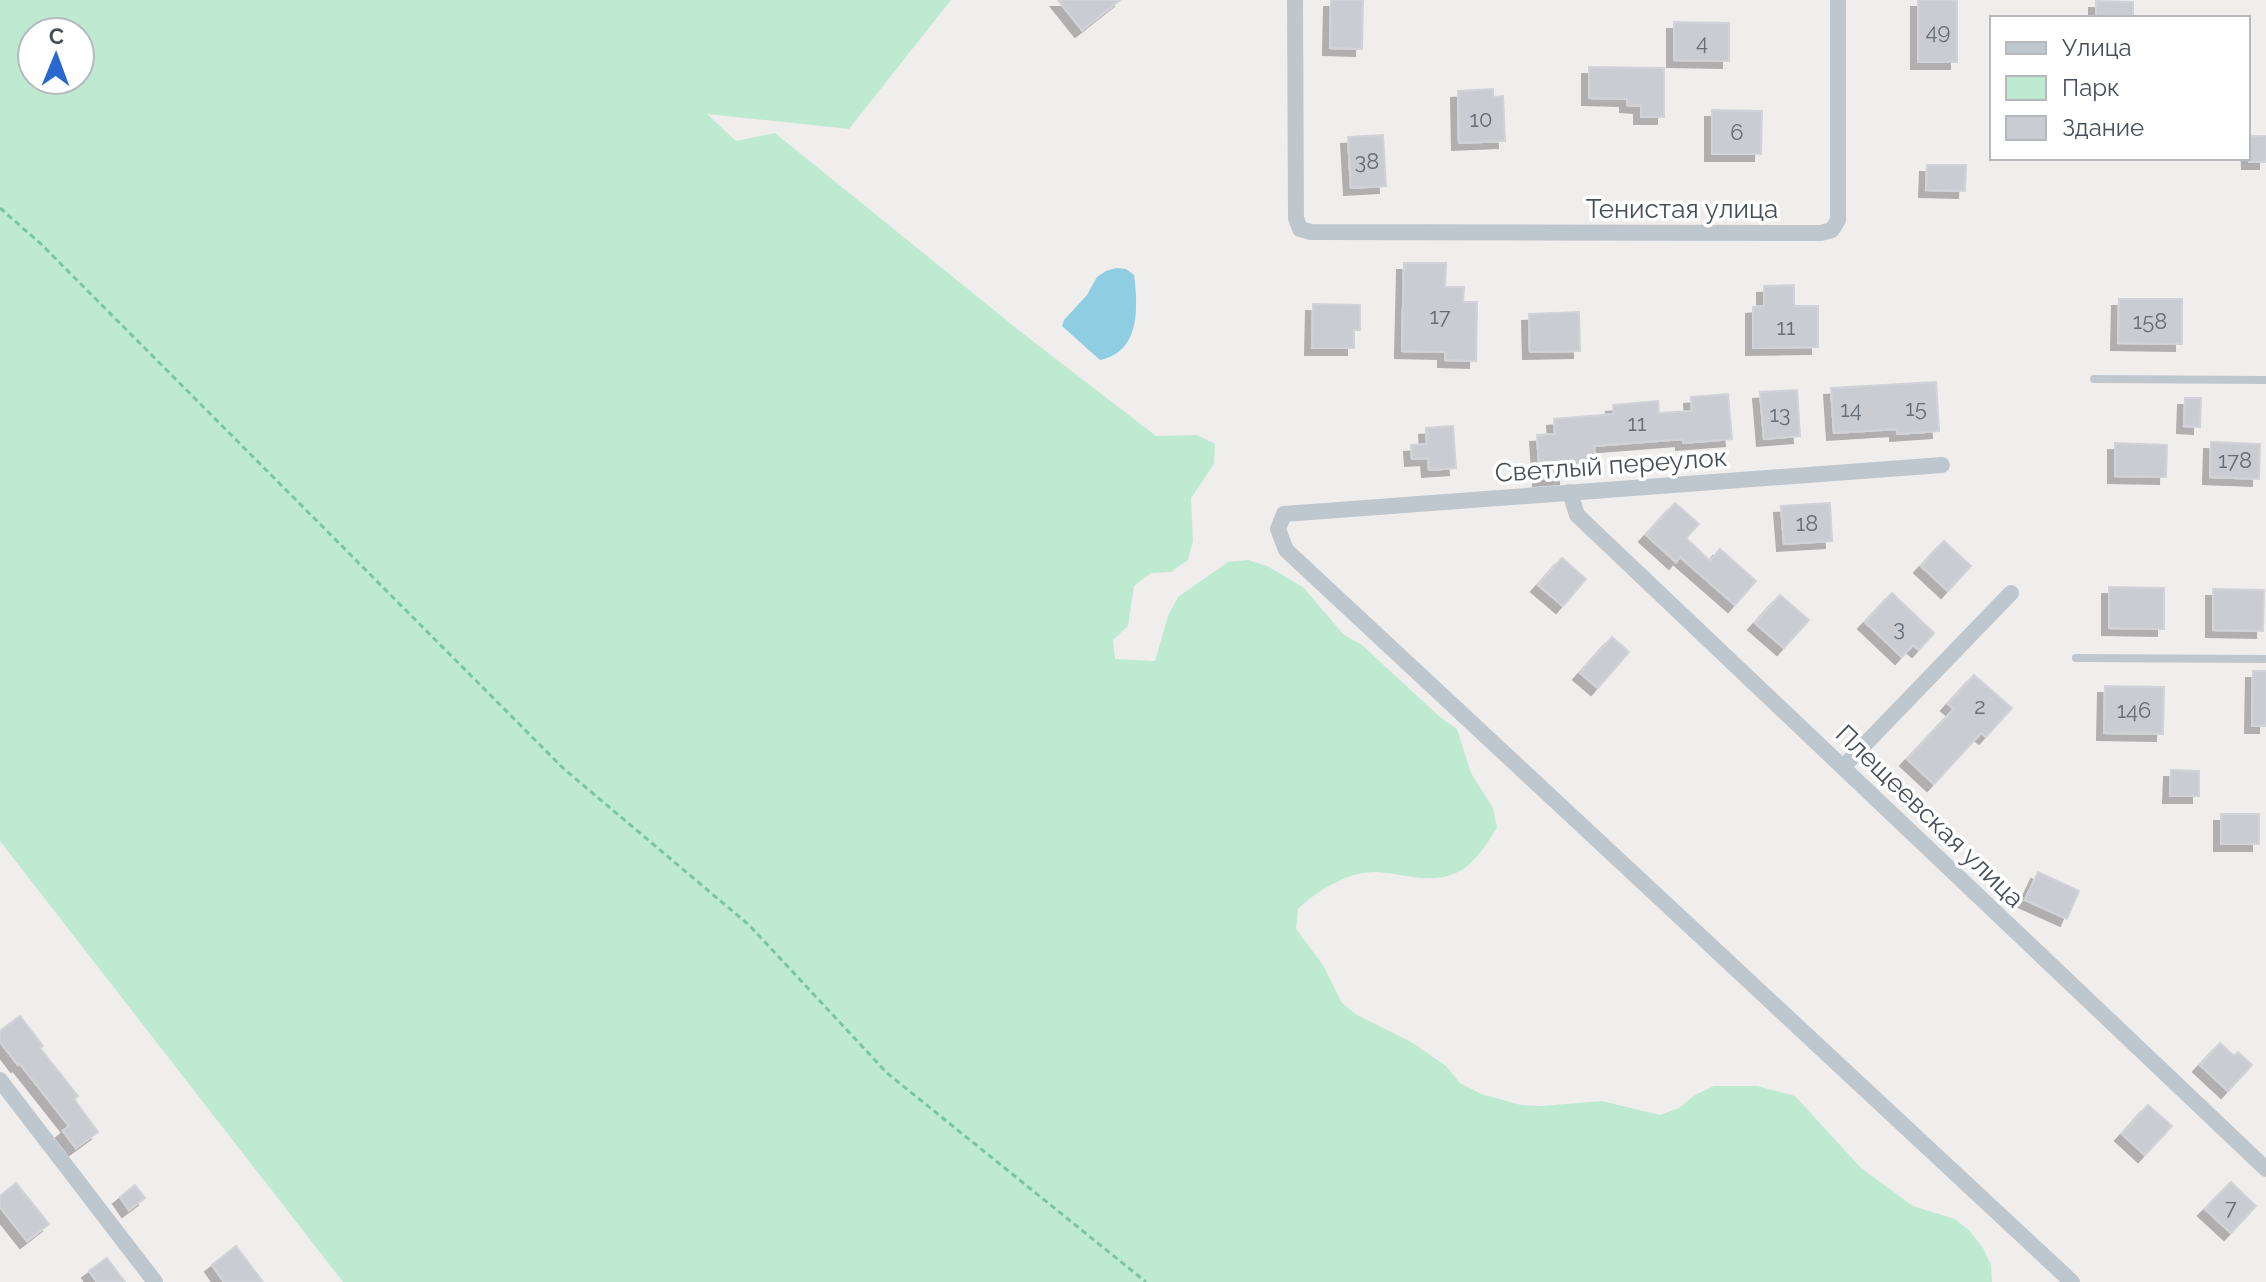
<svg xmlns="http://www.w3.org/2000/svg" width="2266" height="1282" viewBox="0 0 2266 1282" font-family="Raleway,sans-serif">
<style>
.green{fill:#bfead2;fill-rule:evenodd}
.water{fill:#8fcde3}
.building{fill:#caccd1;stroke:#d1d3d8;stroke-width:2;filter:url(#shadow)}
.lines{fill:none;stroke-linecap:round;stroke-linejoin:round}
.path{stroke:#7ac5a4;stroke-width:3;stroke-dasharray:6 4;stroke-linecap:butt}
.service{stroke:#bfc7ce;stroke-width:8}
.minor{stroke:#bfc7ce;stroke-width:16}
.labels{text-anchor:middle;stroke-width:7;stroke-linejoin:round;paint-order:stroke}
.number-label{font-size:22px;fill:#686e77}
.street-label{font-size:26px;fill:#474f59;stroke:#fff}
</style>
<defs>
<filter id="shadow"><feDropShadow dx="-7" dy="7" stdDeviation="0" flood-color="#0004"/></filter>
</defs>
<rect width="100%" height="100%" fill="#f0eded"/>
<!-- green -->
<path class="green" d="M0,0H951L849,129L707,114L736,141L775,133L1021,332L1156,436L1197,435L1215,444L1214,464L1191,498L1193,541L1188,560L1171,572L1151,573L1134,586L1128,626L1113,640L1115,659L1155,661L1168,616L1178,597L1228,562L1248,560L1267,566L1303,587L1344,635L1362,645L1440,717L1457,729L1471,773L1493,808L1497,828C1486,844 1475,865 1456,873C1428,885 1403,873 1375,872C1347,872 1318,890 1298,909L1296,929L1323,965L1342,1003L1357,1015L1413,1043L1446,1066L1460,1083L1481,1094L1521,1105L1541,1106L1602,1101L1660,1115L1679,1108L1695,1095L1714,1086H1757L1795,1096L1861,1168L1913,1206L1955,1219L1970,1231L1983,1248L1991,1265L1992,1282H343L0,841ZM32,32H80V80H32Z"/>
<!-- water -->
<path class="water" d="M1116,268L1126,269L1134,275C1138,306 1141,352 1100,360L1062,326L1064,320L1087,295L1097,277L1106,271Z"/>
<!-- building -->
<path class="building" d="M1058,0H1120L1082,30Z
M1331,0H1363L1362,49L1330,48Z
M1918,0H1957V62H1918Z
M2096,1L2133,2V18H2096Z
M1674,22L1729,23V61L1674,60Z
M1589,67L1664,68V117H1641V106L1627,105V99L1589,98Z
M1493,89V97L1503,96L1505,141L1459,143L1458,91Z
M1712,110L1762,111L1761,154H1712Z
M1383,135L1386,186L1351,188L1348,137Z
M2248,136H2266V162H2249Z
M1927,165H1966L1965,191L1926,190Z
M1404,263H1446L1445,287H1464L1463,302H1477L1476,361L1445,360V352L1402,351Z
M1794,285V306H1818V347L1753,348V307L1764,306V286Z
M2119,299H2182V344L2118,343Z
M1313,304L1360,305V330H1354V348H1312Z
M1579,312L1580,351L1530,352L1529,314Z
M1936,382L1939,431L1897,434V429L1834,433L1831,388Z
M1797,390L1800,436L1764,439L1760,392Z
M1728,394L1732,439L1683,443V439L1594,446L1595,464L1565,467L1566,477L1540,479L1537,435L1555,434L1554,419L1614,414L1613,405L1658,401L1659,413L1692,411L1691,397Z
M2185,398H2201L2200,427L2184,426Z
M1453,426L1456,468L1429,470L1428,458L1412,459L1411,445L1427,444L1426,428Z
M2211,442L2260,444L2259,479L2210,477Z
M2115,443L2167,445L2166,477L2115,476Z
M1675,503L1699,524L1686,538L1710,561L1720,549L1756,581L1735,605L1680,557L1676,562L1646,535Z
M1830,503L1832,541L1784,544L1781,506Z
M1944,541L1971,566L1948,591L1921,566Z
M1562,558L1586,579L1563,606L1538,585Z
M2109,587L2164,588V629L2109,628Z
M2213,589L2264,590L2263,631L2213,630Z
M1892,593L1934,633L1919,650L1913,645L1902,657L1865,622Z
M1780,595L1809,620L1784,648L1755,623Z
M1612,637L1629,652L1598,688L1580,673Z
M2253,671H2266V726H2252Z
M1974,675L2012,708L1986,737L1981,733L1934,784L1907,759L1954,709L1948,704Z
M2105,686L2164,687L2163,734L2104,733Z
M2171,770L2199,771V796H2170Z
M2221,814H2259V844H2221Z
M2038,872L2079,891L2067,919L2025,900Z
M20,1016L43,1046L40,1048L78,1096L74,1099L98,1132L76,1148L63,1131L69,1126L20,1064L18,1065L0,1042V1031Z
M2220,1043L2234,1056L2238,1052L2252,1065L2228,1091L2200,1065Z
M2148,1105L2172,1126L2145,1155L2122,1134Z
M2231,1182L2256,1206L2231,1233L2205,1209Z
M16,1183L49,1224L27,1241L0,1207V1196Z
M135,1185L145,1198L129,1210L120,1197Z
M236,1246L263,1282H224L212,1265Z
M107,1258L125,1282H97L89,1271Z"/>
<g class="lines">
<!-- path -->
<path class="path" d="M0,208L41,244L564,769L749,925L887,1073L1146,1282"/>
<!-- service -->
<path class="service" d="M2094,379L2266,380
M2076,658L2266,659"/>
<!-- minor -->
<path class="minor" d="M1295,0L1296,218L1300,229L1311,232L1821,233L1832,230L1838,220V0
M1942,465L1284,514L1278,529L1286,550L2072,1282
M1570,492L1577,515L2266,1169
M1843,767L2011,593
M0,1080L155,1282"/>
</g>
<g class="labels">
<!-- number labels -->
<g class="number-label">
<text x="1938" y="39">49</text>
<text x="1702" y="50">4</text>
<text x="1481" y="127">10</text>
<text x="1737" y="140">6</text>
<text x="1367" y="169">38</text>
<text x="1440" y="324">17</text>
<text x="2150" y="329">158</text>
<text x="1786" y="335">11</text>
<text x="1916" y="416">15</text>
<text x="1851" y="417">14</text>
<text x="1780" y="422">13</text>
<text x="1637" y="431">11</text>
<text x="2235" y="468">178</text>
<text x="1807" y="531">18</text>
<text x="1899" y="636">3</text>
<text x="1980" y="714">2</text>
<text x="2134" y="718">146</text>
<text x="2231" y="1215">7</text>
</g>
<!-- street labels -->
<g class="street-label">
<text x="1682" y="218">Тенистая улица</text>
<text transform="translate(1611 465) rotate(-4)" y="9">Светлый переулок</text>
<text transform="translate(1930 816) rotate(44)" y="9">Плещеевская улица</text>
</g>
</g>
<!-- legend -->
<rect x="1990" y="16" width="260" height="144" fill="#ffffff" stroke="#b5b9bd" stroke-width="2"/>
<rect x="2006" y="42" width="40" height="12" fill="#bfc7ce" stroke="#b5b9bd" stroke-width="2"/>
<text x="2062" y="56" font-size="24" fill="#474f59">Улица</text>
<rect x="2006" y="76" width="40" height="24" fill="#bfead2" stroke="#b5b9bd" stroke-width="2"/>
<text x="2062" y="96" font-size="24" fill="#474f59">Парк</text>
<rect x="2006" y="116" width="40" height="24" fill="#caccd1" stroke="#b5b9bd" stroke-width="2"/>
<text x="2062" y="136" font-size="24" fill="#474f59">Здание</text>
<!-- north arrow -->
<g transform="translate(56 56) rotate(1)"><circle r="38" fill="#ffffff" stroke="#b5b9bd" stroke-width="2"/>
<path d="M0-6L14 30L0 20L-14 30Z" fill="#2968ce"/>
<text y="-12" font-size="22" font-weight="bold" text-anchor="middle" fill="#474f59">С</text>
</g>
</svg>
